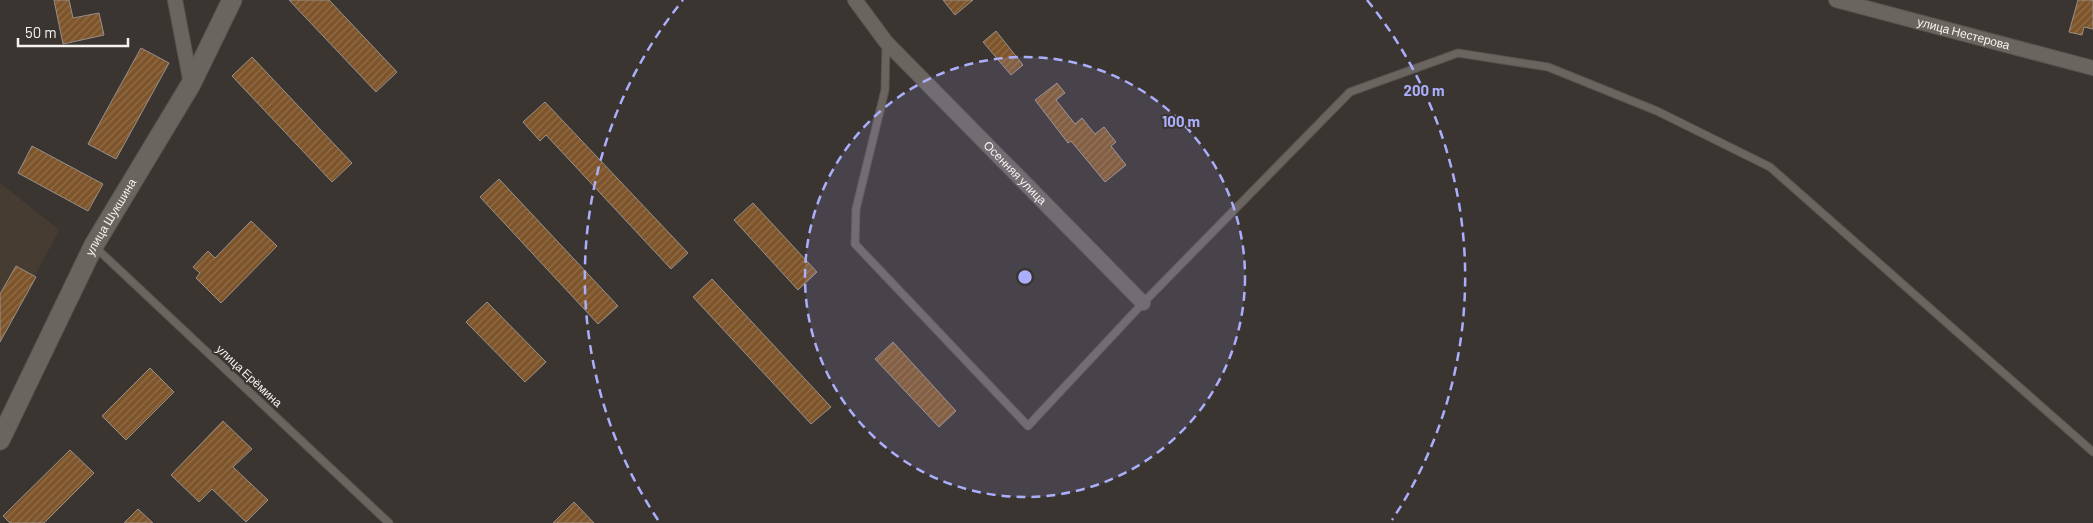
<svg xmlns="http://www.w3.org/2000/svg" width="2093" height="523" viewBox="0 0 2093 523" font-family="Barlow,sans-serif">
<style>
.built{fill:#463c32}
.building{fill:url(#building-hatch);stroke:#97908b}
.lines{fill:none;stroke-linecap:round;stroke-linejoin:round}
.lane-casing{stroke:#595451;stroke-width:9}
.street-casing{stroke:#595451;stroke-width:16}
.secondary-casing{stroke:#595451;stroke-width:21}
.lane{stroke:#6b6560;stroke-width:7}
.street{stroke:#6b6560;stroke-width:14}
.secondary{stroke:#6b6560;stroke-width:19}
.ring{fill:none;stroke:#abaffb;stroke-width:2.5;stroke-dasharray:9 6}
.labels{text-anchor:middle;stroke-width:4;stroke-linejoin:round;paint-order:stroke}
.street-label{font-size:12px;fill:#f5f2ef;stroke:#3b3531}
.centre{fill:#abaffb;stroke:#3b3531;stroke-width:2.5}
.ring-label{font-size:15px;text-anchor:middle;font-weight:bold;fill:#abaffb;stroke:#3b3531;stroke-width:4;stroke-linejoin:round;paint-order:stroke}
</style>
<defs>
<pattern id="building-hatch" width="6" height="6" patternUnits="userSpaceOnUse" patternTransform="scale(1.25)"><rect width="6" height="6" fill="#7e552b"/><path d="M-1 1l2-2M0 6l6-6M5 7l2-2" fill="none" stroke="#916e4a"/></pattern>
</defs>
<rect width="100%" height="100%" fill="#3b3531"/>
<!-- built -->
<path class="built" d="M0,183L59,230L0,343Z"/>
<!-- building -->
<path class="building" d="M54,0H69L73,18L99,13L104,35L63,44Z
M289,0H329L397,72L376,92Z
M943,0H973L955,15Z
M2078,0H2093V29L2084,27L2082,35L2069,32Z
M996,31L1023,65L1011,75L983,42Z
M141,48L169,63L116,159L88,144Z
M252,57L352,163L332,182L232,76Z
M1057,83L1065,93L1056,100L1075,124L1082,118L1095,134L1104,127L1116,142L1111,146L1126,165L1105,182L1071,141L1068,143L1035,100Z
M545,102L688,253L671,269L546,135L540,141L523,122Z
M32,146L103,184L88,211L18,173Z
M499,179L618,306L598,324L480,197Z
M753,203L817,272L798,290L734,220Z
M251,221L277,246L221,303L196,278L200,273L193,267L208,251L215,258Z
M16,266L36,277L0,342V294Z
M712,279L831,407L811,424L693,297Z
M487,302L546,362L525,382L466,322Z
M893,342L956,411L939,427L875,359Z
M150,368L174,392L126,440L102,416Z
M223,421L252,449L233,467L268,500L246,522L212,489L199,502L171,475Z
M70,450L94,473L44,523H10L3,516Z
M574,502L594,523H553Z
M138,509L153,523H124Z"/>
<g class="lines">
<!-- lane casing -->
<g class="lane-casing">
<path id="lane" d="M886,43L885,90L856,209L855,244L1028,426L1143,303L1350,92L1458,53L1548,67L1657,111L1770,167L2093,452
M94,246L389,523"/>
</g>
<!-- street casing -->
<g class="street-casing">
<g id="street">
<path d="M175,0L191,84"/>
<path id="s1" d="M855,0L886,42L1143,303"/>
<path id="s2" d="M1836,0L2093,68"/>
</g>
</g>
<!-- secondary casing -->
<g class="secondary-casing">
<g id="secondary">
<path id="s3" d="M0,440L94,245L191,84L232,0"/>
</g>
</g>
<!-- lane -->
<use href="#lane" class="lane"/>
<!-- street -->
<use href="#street" class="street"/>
<!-- secondary -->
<use href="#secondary" class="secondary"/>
</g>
<!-- distance rings -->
<circle cx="1025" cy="277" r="220" fill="#abaffb" fill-opacity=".12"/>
<g class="ring">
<circle cx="1025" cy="277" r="220"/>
<path d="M658 520A440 440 0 0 1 683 0M1367 0A440 440 0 0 1 1392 520"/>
</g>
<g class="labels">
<!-- street labels -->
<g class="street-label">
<text dy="4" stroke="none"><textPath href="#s2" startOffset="132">улица Нестерова</textPath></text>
<text dy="4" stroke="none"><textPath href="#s1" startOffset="236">Осенняя улица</textPath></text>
<text dy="4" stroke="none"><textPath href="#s3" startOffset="249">улица Шукшина</textPath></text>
<text transform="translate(249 376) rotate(43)" y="4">улица Ерёмина</text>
</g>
</g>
<circle cx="1025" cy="277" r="8" class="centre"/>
<g class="ring-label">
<text x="1424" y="96">200 m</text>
<text x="1181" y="127">100 m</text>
</g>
<!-- scale -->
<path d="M18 38v8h110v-8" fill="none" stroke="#f5f2ef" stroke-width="2.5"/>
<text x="25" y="38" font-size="15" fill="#f5f2ef" stroke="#3b3531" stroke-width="4" paint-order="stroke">50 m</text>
</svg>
